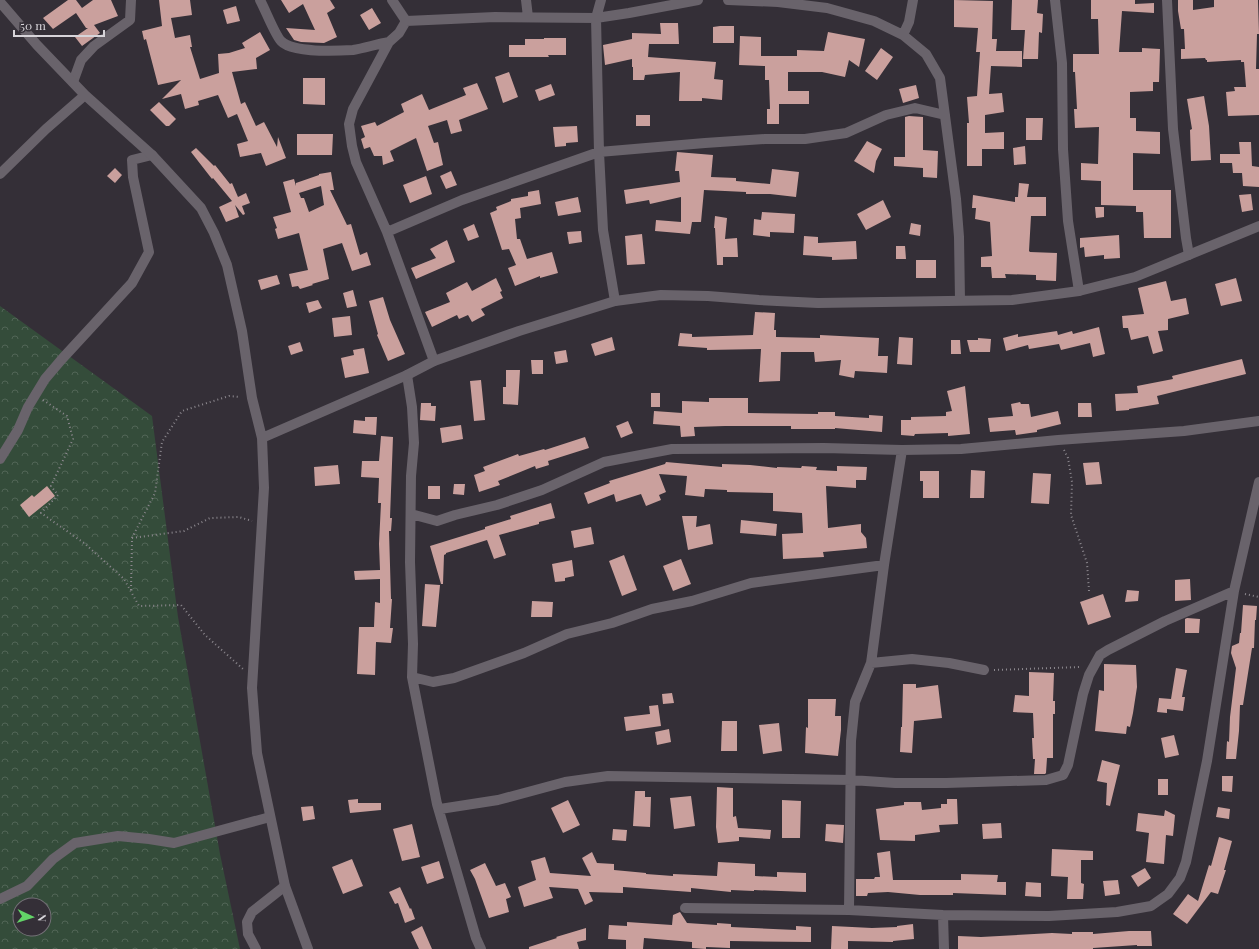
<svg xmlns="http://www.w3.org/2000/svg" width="1259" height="949" viewBox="0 0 1259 949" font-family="'Playfair Display',serif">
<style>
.forest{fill:url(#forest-crowns);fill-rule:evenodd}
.building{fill:#caa09d;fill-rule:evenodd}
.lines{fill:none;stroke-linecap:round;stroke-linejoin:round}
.path{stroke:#8c888e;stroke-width:2;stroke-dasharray:1 3;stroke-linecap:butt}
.street{stroke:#69636b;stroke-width:10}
.secondary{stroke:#69636b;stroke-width:10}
</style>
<defs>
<pattern id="forest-crowns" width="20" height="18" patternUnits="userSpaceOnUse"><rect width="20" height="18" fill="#344c3a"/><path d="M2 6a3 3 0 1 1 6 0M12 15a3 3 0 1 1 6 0" fill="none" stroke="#516556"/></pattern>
</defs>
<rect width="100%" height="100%" fill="#342f37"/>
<!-- forest -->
<path class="forest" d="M0,306L152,416L178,617L220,854L240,949H0ZM20,905H44V929H20Z"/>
<!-- building -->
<path class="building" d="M68,0H76L82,8L93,0H111L118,16L94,25L100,33L82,46L75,37L88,28H86L76,13L53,29L43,18Z
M159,0H190L192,15L171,18L175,38L190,35L192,47H190L200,79L219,73L218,54L229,53L245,48L242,43L260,32L270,50L256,58L257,69L232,72L241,104L245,102L256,126L264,122L277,147L278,137L286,158L266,166L261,153L240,157L237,144L248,141L237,114L228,118L218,95L198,101L199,105L185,109L181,94L162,99L181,80L158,85L146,39L144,40L142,31L162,26Z
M281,0H330L335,8L327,13L337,37L324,43L301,42L294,40L286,28L315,30L303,4L289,13Z
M954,0L993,1L992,39H997L996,51H1022V67L991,66L989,94L1002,93L1004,112L985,115V133L1004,132V149H982V166H967V123H969L967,97L977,96L980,52H976L978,28L954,27Z
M1012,0H1038L1037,13L1043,14L1042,33L1039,32L1038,59H1023L1025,30H1011Z
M1091,0H1135V4L1154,3V13L1122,11L1119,52H1142V48L1160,49L1159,82H1153V91L1130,92V118H1136V131L1160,132V154L1133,153V190H1171V238H1144L1143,212H1136V206L1101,205V181L1081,180V163L1098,164L1099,127L1075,128L1074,109H1077L1075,72H1073V54H1099L1098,19H1091Z
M1178,0H1193V10L1214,7V0H1258L1259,34H1257L1256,69H1259V115L1228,116L1226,92L1235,91L1234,87H1246L1244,62H1241V60L1207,62V60H1206L1205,58L1181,59V49H1185L1184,29H1181L1178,11Z
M236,6L240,21L227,24L223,10Z
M372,8L381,23L369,30L360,15Z
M660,23H678L679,44H649L648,57L716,62L714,79L723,80L722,100L702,98V101H679L680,72L645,75L644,80H633V67H632V59L605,65L603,45L632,39V33L661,34Z
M720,26H734V43H713V27Z
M828,32L865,39L859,67L849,60L845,77L822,72H788V91H809V104H779V124H767V109H770L769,80H765V66L739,65L740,36L761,37V56H797V50L824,51Z
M544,38H566V55H548L549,57H509V45H525V39H544Z
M881,48L893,57L877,80L865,71Z
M509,72L518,97L503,103L495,77Z
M303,78H325V105L303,104Z
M477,83L488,109L459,120L462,131L451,134L447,120L428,126L434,143L438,142L443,165L427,171L416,138L390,151L394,161L383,165L382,156H374L370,147L364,149L361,139L365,137L361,126L375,122L377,126L404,112L401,104L422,94L429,110L466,95L463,88Z
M551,84L555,95L539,101L535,90Z
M916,85L919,98L903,103L899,89Z
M1204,96L1209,126L1211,160L1191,161L1190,130L1192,129L1187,99Z
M159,102L176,119L169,126H166L150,110Z
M636,115H650V126H636Z
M909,116L923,117V150L938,151L937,178L923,177V168L894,166V157H905V117Z
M1026,118H1043L1042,140H1026Z
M577,126L578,142L566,143V146L555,147L553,127Z
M297,134H333L332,155H297Z
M867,141L882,149L876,161L874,173L854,161Z
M1239,142H1251L1252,166L1259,167V187L1243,186L1242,173H1233L1232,163H1220V154H1240Z
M1025,146L1026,164L1014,165L1013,148Z
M196,148L214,166L215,165L230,184L232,183L238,197L246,193L250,203L242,206L245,214L243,215L235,205L239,217L226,222L219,207L232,201L213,178L212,179L191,152Z
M677,152L713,155L711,177L736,178V181L770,184L772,169L799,172L796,197L770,194H746V192L704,190L701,222H692L690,234L655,231L656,220L681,222V197L650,204L649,200L626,204L624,190L680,182L679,171H675Z
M115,168L122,175L115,183L107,176Z
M451,171L457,185L446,189L440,176Z
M331,172L334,190H330L347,225L351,224L360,255L367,252L371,265L352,271L342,243L323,249L329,279L312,284L313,285L300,289L298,286L292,287L289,274L308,270L299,233L278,239L275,229L277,228L273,217L291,212L283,182L294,179L296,186V183L319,175V174ZM321,186L324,205L309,212L304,198H301L299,193Z
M426,176L432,194L410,203L403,185Z
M1019,183L1029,184L1027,197H1046V216H1031L1029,251L1030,252L1057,253L1056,281L1036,280V275L1005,274L1006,278H992L991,267H981V257L992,256L990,222L975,219L976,208H972L973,195L1015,202V197H1018Z
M539,190L541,204L520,208L521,218L515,219L517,239H520L527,259L552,252L558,273L540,278V276L515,286L508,268L516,265L509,249L502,250L490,213L497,210L496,207L511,201V199L528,196V192Z
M1251,194L1253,210L1242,212L1239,195Z
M578,197L581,212L558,216L555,202Z
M883,200L891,217L866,230L857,214Z
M1095,207H1104V217L1096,218Z
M762,212L795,214L794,233L770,232V237L753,235L754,219L761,220Z
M715,216L727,218L725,239L737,238L738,257H723V265H717L715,228H714Z
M911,223L921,225L920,236L909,234Z
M474,224L479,237L468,241L463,229Z
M581,231L582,242L569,244L567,232Z
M642,234L645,264L627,265L625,236Z
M1119,235L1120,258L1104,259V255L1085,257L1084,247L1080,248V238Z
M804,236L818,237V243L856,241L857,259L832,260V257L803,255Z
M447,240L455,262L416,279L411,268L436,258L430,249Z
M896,246H905L906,259H896Z
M916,260H936V278H916Z
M277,275L280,284L261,290L258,280Z
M496,278L502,291L500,292L503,298L481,309L485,315L472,322L468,315L459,319L457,315L432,327L425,312L450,302L446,293L467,282L472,291Z
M1236,278L1242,301L1221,306L1215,284Z
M1166,281L1171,301L1186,298L1189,314L1168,319V330L1158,331L1163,351L1153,354L1148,336L1131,340L1128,328H1123L1122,316L1144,314L1138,288Z
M353,290L357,306L347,308L343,293Z
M383,297L390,320L405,354L388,361L377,335L378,334L369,301Z
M318,300L322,308L309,313L306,303Z
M755,312L775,313L774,330H776V337L820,338V335L879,338L878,356H888L887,373L855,371L854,378L839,375L841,360L815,362L814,352H781L780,381L759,382L761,349L707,350V348L678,346L680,333L692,334V337L753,335Z
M350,316L352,335L334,337L332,318Z
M1099,327L1105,354L1093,357L1090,343L1061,350L1059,344L1029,349L1028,345L1006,351L1003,338L1018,334V337L1057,331L1058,335L1072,331L1073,334Z
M612,337L615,350L595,356L591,344Z
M899,337L913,338L912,365L897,364Z
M978,338L991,339L990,352H970L967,340H978Z
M951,340H960L961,354H951Z
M300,342L303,351L291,355L288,346Z
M364,348L369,373L345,378L341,358L354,355L353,350Z
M566,350L568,362L556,364L554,352Z
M1242,359L1246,374L1157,396L1159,404L1129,409V410L1116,411L1115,394L1138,393L1137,386L1173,379L1172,376Z
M531,360H543V374H532Z
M506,370H520L518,405L503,404V387H506Z
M481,380L485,420L474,421L470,381Z
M965,386L970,434L948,436V433L915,434L914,436L901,435V420H911V417L946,416V412L952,411L947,391Z
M651,393H660V407H651Z
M709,398H748V413L818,414V412H835V416L869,418V415L883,416L882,432L835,428V429H791V426H725L694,427L695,436L681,437L680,426L653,424L654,411L682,413V401L709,402Z
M1020,402L1021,404H1029L1031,417L1058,411L1061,424L1037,430V432L1016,435L1015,430L990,432L988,418L1013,416L1011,404Z
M421,403H431V406H436L435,421L420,420Z
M1078,403H1091L1092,417H1078Z
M365,417H377L376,435L353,433L354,420L365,421Z
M628,421L633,433L621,438L616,426Z
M461,425L463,439L442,443L440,428Z
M381,436L393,437L390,518H392L391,531H389L391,599H392L390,628H393L391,643L376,642L375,675L357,674L359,627H374L375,602L380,603V579L355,580L354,571L380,570L379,544L381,503H378L379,478L361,477L362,461H379Z
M585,437L589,448L548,461L549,465L536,469L535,466L498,481L500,485L479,492L474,475L485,471L483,467L518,454L519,456L544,449L545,450Z
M666,462L722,467V464L750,465L777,468V467L801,468L802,466L817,467L816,470L837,471V466L867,467L866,480H856V488L826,486L828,528L861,524V532L866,538L867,548L823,552L824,557L783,559L782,534L803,533L802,513L773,511V493L727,492V490L705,489L704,497L685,495L687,476L659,474L666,492L659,495L661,500L646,506L641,494L616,502L614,494L588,504L584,493L610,483L609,481L665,464Z
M1099,462L1102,484L1086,485L1083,463Z
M338,465L340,484L315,486L314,467Z
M971,470L985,471L984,498H970Z
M920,471H939V498H923V481H920Z
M1033,473L1051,474L1049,504L1031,503Z
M454,484H465L464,495L453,494Z
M47,486L55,496L29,517L20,505L32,495L34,497Z
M428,486H440V499H428Z
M551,503L555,518L539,522V524L499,535L506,555L494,559L487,540L446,553V554L444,555L443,584H441L430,546L485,529V527L511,519L510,516Z
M682,516H697L696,527L710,524L713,544L688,550Z
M741,520L777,524L776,536L740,533Z
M591,527L594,544L574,548L571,531Z
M624,555L637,590L622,596L609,561Z
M681,559L691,584L673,591L663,566Z
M572,560L574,576L565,578V581L555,582L552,564Z
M1190,579L1191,600L1175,601V580Z
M425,584L440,585L436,627L422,626Z
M1127,590L1139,591L1138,601L1125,602Z
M1103,594L1111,617L1088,625L1080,602Z
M532,601L553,602L552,617H531Z
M1243,605L1257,606L1256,620H1255L1254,648H1252L1243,705H1240L1239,731L1236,759H1226L1227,741L1229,742L1230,717L1236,668L1231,653L1232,646L1239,643L1240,633H1241Z
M1187,618L1200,619L1199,633H1185V619Z
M1104,664L1136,665L1137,687L1133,713L1130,727L1127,726L1126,734L1095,731L1099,690L1104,691Z
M1176,668L1187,670L1182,697H1185L1183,711L1167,709V713L1157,712L1159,698L1171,699Z
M1029,672L1054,673L1053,701H1055V714H1053V758H1047L1046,773L1045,774H1034L1035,759H1033L1032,738H1034L1033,713L1013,712L1015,695L1029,696Z
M903,684H916V688L938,685L942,718L914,721L912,753L900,752L901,727H902Z
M672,693L674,703L663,704L662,694Z
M808,699H836L835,716H841V730L838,756L805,753L806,727L808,728Z
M658,705L661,726L626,731L624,717L650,714L649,706Z
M722,721H737V751H721Z
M779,723L782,751L763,754L759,725Z
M669,729L671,742L657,745L655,732Z
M1174,735L1179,755L1165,758L1161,738Z
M1102,760L1120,765L1110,806L1106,805L1107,783L1097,781Z
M1222,776H1233L1232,792L1222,791Z
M1158,779H1168V795H1158Z
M717,787L733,788V817L736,816L738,828L771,830L770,839L739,837V841L718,843L716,827Z
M635,791H645V797H651L650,827L633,826Z
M691,796L695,826L674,829L670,798Z
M358,799V803H381V810L350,813L348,800Z
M947,799H957L958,824L939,825L940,832L915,835V841L880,840L876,809L904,805V802H921L922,810L941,808V804H947Z
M568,800L580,825L563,833L551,808Z
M782,800L801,801L800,838H782Z
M313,806L315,819L303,821L301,807Z
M1218,807L1230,809L1229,819L1216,817Z
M1165,810L1175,815L1173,836L1166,835L1164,864L1146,862L1149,833L1136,831L1138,813L1164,816Z
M1001,823L1002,838L983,839L982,824Z
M412,824L420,857L402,861L393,829Z
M826,824L844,825L843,843L825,841Z
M613,829L627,830L626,841L612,840Z
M1219,837L1232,841L1224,870H1226L1218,894L1211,892L1187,924L1173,914L1188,894L1198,901L1209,865L1211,866Z
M1052,849L1093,851V860H1081V883L1084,884L1083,899H1067L1068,877L1051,876Z
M890,851L893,880H961V874L998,875L997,882H1006V895L953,893V895H920L888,892L868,893L867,896H856V879H874L875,877H880L877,853Z
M592,852L597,863L614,864V870L646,873V874L673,876V874L717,876L718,862L755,864V876L777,877V872L806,873V892L754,890V891L731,890V892L691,888V892L623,887V893L589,892L593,901L585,905L578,889L549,887L553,898L524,907L518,887L536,880L531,861L545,857L550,873L591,876L582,858Z
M352,859L363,886L343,894L332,867Z
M439,861L444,878L427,884L421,867Z
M485,863L496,886L505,883L511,897L506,899L509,912L489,918L475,879L470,870Z
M1145,868L1151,878L1138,887L1131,876Z
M1118,880L1120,894L1105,896L1103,881Z
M1026,882L1041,883V897L1025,896Z
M400,887L410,909L411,908L415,919L405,923L398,903L395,904L389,892Z
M680,912L687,923L717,925V923L731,924V927L796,930V926L811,927V942L730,941V948L706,947V949L692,948V942L644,938L643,949H626V940L608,939L609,925L627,926V922L672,925L673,915Z
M913,924L914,939L893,941V942L848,941V949H831L832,926L872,928L897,927V926Z
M422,926L432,949H419L411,932Z
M586,928V940L577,942L579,949H529V947L557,938L556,937Z
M1129,931H1151L1152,946H1137V945L1093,948V949H958V936L981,937L1052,933L1072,934V932H1093V934Z"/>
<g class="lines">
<!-- path -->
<path class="path" d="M43,400L67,416L73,439L51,486L58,495L41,513L84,543L124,579L139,606L181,605L205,635L243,669
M1064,450L1068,458L1072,482L1071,515L1087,563L1089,591
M132,538L155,493L162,442L182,411L229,396L240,397
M131,590L132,538L184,531L210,518L239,517L252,521
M1245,594L1259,597
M994,670L1081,667"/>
<!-- street -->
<path class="street" d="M260,0C265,9 275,35 281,41C292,53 337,51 353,50C365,48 377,44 389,42
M392,0L406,21
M526,0L528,17
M601,0L596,18L599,152L603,230L615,301
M728,0L778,2L827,8L874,21L903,35L926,54L940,78L956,199L959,237L960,300
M1055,0L1062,63L1063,149L1068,221L1079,291
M1167,0L1173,129L1186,238L1189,255
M406,21L399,33L389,42L353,109L349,124L352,146L356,162L387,232L434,361
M406,21L495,17L596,18L629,13L698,0
M903,35L909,22L913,0
M73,82L81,60L94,46L130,20L131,0
M387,232L462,200L599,152L705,143L765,139H805L846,133L886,115L915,108L945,115
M407,375L412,407L414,443L411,476L410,562L413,644L412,677L437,804L476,938L481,949
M902,450L961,449L1058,440L1184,431L1259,421
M0,459L18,430L28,407L45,379L62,359L132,283L149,252L133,177L132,160L152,155
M411,514L437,521L455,515L497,505L542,490L604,462L672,449L824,448L902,450L884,565L872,656L871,663L855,702L851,741L849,910
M871,663L912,659L949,663L984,670
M412,677L433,682L454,678L524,653L567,634L612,623L652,609L692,601L751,583L884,565
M440,809L498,800L565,782L608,776L851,780L895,783H946L1046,780L1063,775L1068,765L1083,694L1089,675L1100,655L1108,650L1165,621L1234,591
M0,899L27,886L53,859L75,843L118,836L149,839L174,843L270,817
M685,908L849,910L943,915L1049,916L1117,912L1151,906L1168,894L1180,878L1186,862L1207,761L1234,591L1259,482
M943,915L944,949
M256,949L248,934L247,922L252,912L285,886"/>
<!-- secondary -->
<path class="secondary" d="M0,2L37,45L85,95L152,155L201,208L214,233L227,265L242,331L252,398L262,438L264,488L252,688L257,753L285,886L308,949
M0,174L46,129L85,95
M262,438L407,375L434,361L519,331L615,301L661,295L708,296L759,300L818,303L1012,300L1079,291L1135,277L1259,226"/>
</g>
<!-- north arrow -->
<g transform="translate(32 917) rotate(94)"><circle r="19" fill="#342f37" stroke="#757178"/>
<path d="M0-3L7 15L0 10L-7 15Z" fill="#63d468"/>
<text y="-6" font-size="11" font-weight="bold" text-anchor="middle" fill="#d7d4d9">N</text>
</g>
<!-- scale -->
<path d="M14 30v6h90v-6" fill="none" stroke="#d7d4d9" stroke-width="2"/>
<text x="20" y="30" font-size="12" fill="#d7d4d9" stroke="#342f37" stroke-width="3" paint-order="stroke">50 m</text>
</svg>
